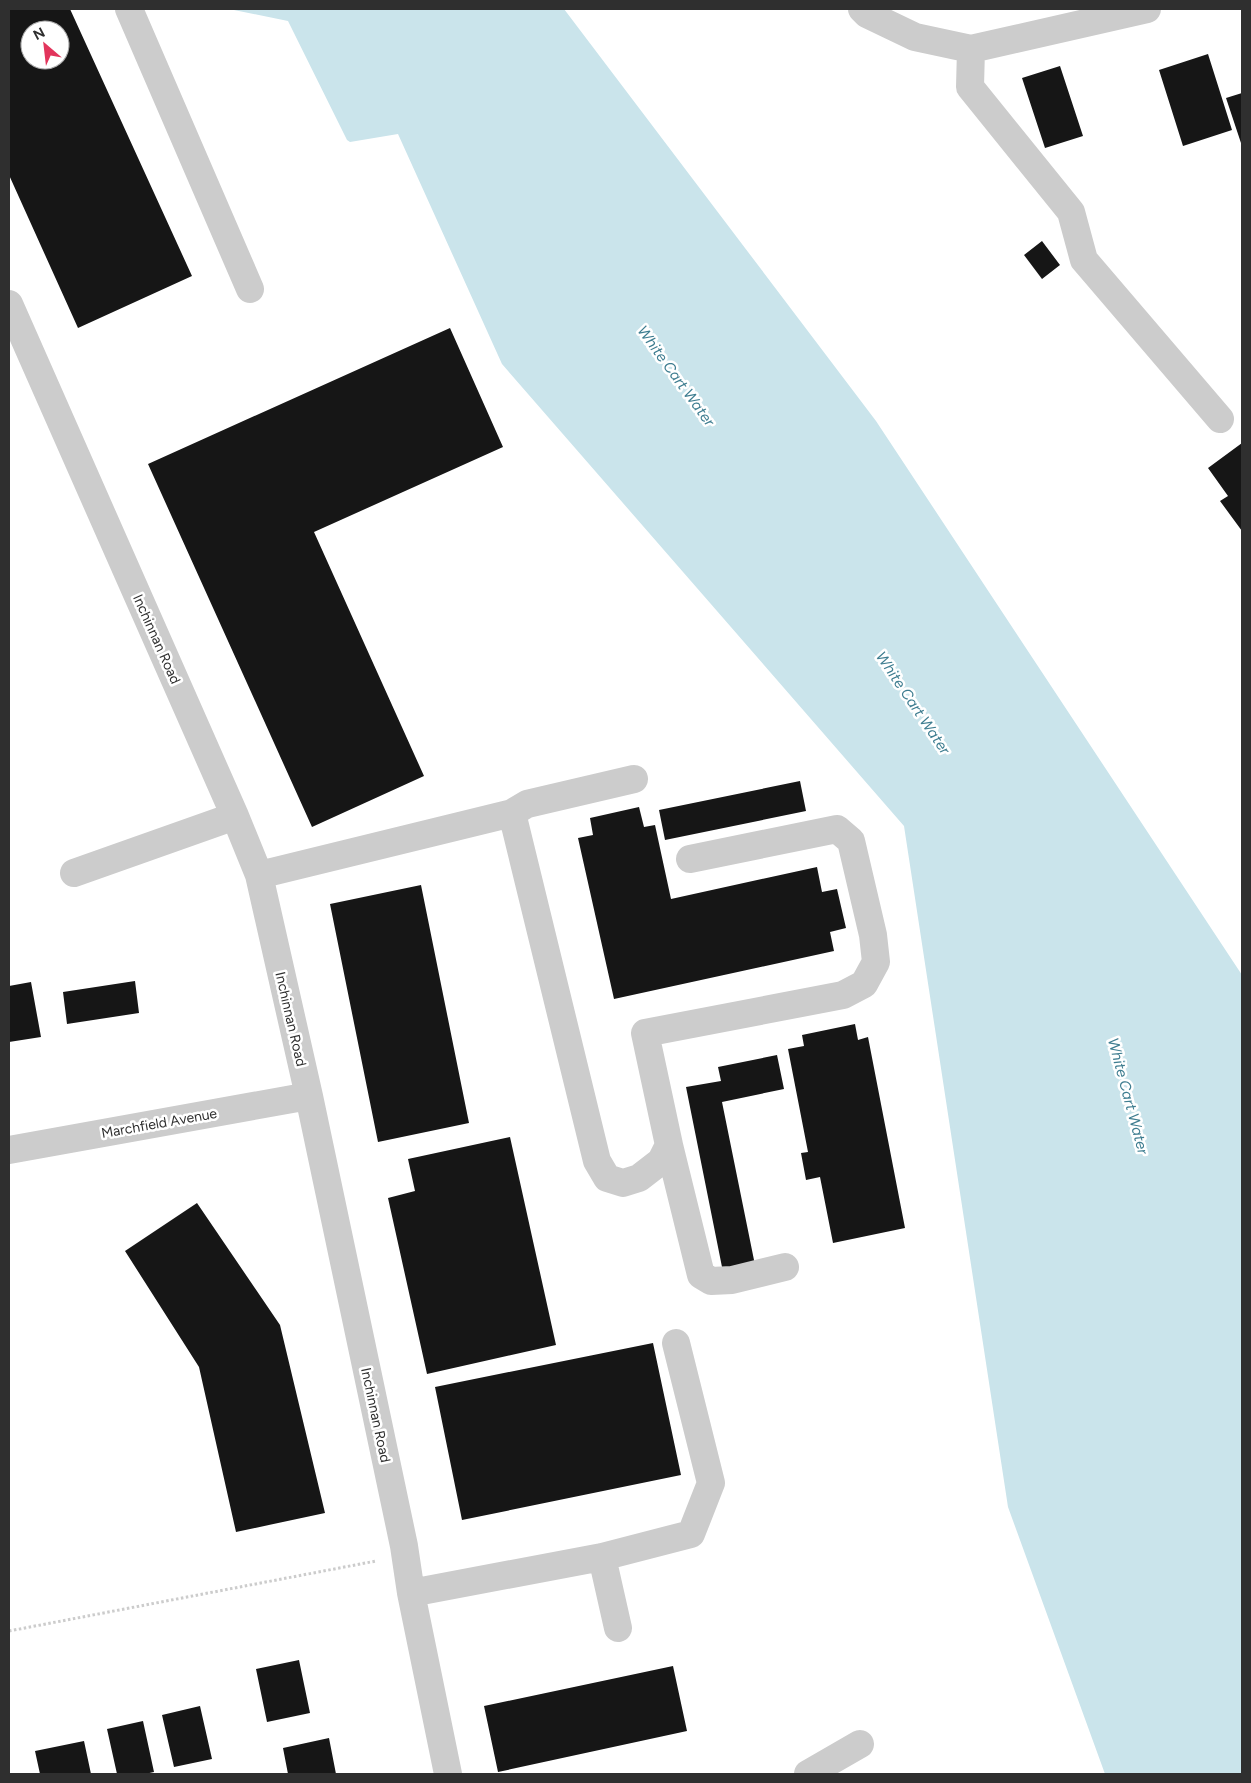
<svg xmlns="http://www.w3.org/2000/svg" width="1251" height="1783" viewBox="0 0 1251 1783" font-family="Figtree,sans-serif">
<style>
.water{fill:#cae4eb}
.building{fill:#161616;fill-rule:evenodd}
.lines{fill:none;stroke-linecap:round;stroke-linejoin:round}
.path{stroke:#ccc;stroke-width:3;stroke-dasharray:2.5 2.5;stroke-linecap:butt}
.minor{stroke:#ccc;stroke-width:28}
.labels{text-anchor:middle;stroke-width:5;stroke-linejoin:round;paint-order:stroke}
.street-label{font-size:14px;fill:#2f2f2f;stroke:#fff}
.water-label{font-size:15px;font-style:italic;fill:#3e7d90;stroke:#fff}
</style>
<rect width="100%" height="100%" fill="#fff"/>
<!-- water -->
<path class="water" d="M229,9H564L876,421L1242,975V1774H1105L1008,1507L904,826L502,364L398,134L350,142L347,140L288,21Z"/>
<!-- building -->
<path class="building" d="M9,9H70L192,276L78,328L9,175ZM30,30H60V60H30Z
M1208,54L1232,130L1183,146L1159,70Z
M1060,66L1083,136L1045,148L1022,78Z
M1242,93V146L1226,98Z
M1042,241L1060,265L1042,279L1024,255Z
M450,328L503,447L314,532L424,776L312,827L148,464Z
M1242,443V531L1220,501L1228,496L1208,468Z
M800,781L806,811L665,840L659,810Z
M639,807L644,827L655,825L671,899L817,867L822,892L837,889L846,928L830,932L834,951L614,999L578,838L593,835L590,818Z
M421,885L469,1123L378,1142L330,904Z
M135,981L139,1013L67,1024L63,992Z
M31,982L41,1037L9,1042V986Z
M855,1024L858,1040L868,1037L905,1228L833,1243L820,1177L806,1180L801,1153L808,1152L788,1049L804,1046L802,1035Z
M777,1055L784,1089L722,1102L755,1265L723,1272L686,1087L721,1081L718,1067Z
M510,1137L556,1345L427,1374L388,1198L415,1191L408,1159Z
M197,1203L280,1325L325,1513L236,1532L199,1367L125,1251Z
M653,1343L681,1475L462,1520L435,1387Z
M299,1660L310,1713L267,1722L256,1669Z
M673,1666L687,1731L498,1772L484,1706Z
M200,1706L212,1759L174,1767L162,1715Z
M143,1721L154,1772L145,1774H117L107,1729Z
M329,1738L336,1774H288L283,1748Z
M84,1741L91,1774H40L35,1751Z"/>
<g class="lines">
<!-- path -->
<path class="path" d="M9,1631L376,1561"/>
<!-- minor -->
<path class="minor" d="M129,9L250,289
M862,9L867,14L915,37L971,49L1147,9
M971,49L970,87L1071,212L1084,260L1220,419
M9,304L235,816L259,875L309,1096L404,1546L411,1593L448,1774
M512,813L597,1161L607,1178L623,1183L639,1178L661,1161L669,1145L645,1033L843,995L864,984L876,962L873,935L851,841L837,829L690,859
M74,873L235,816
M259,875L512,813L527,804L634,779
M669,1145L701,1275L711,1281L732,1280L785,1267
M9,1150L309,1096
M602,1557L618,1628
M411,1593L602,1557L691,1534L711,1483L676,1343
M808,1774L860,1744"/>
</g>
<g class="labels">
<!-- street labels -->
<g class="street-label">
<text transform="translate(157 639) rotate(66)" y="5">Inchinnan Road</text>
<text transform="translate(291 1019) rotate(77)" y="5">Inchinnan Road</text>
<text transform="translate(159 1123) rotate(-10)" y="5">Marchfield Avenue</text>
<text transform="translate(376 1415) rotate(78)" y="5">Inchinnan Road</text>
</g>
<!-- water labels -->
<g class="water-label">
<text transform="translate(676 376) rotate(54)" y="5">White Cart Water</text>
<text transform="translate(913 703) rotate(56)" y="5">White Cart Water</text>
<text transform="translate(1128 1096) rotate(75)" y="5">White Cart Water</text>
</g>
</g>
<!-- border -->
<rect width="1251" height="1783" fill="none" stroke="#2f2f2f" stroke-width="20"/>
<!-- north arrow -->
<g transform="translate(45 45) rotate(332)"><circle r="24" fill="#ffffff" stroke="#acacac"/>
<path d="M0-4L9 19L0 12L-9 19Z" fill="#e2355c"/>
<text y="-8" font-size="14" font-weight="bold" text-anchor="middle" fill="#2f2f2f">N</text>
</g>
</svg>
